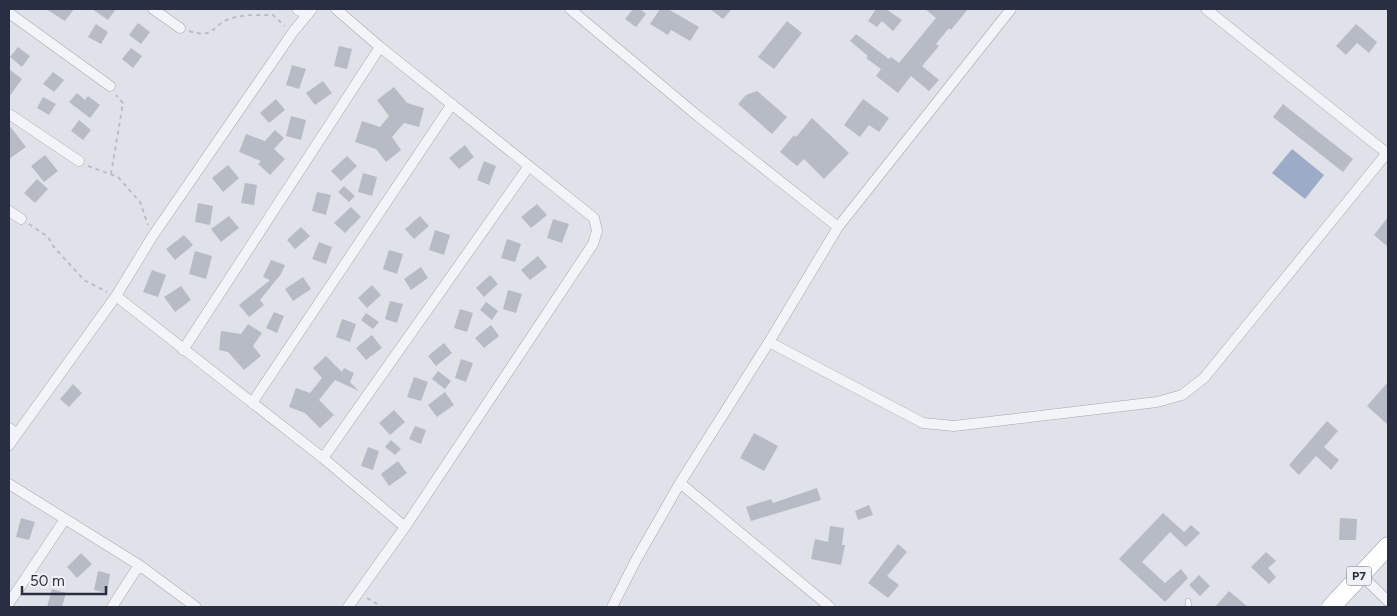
<svg xmlns="http://www.w3.org/2000/svg" width="1397" height="616" viewBox="0 0 1397 616" font-family="Figtree,sans-serif">
<style>
.water{fill:#9cacc8}
.building{fill:#b7bbc5}
.lines{fill:none;stroke-linecap:round;stroke-linejoin:round}
.lane-casing{stroke:#a5a8b3;stroke-width:6}
.street-casing{stroke:#a5a8b3;stroke-width:11}
.highway-casing{stroke:#888e9f;stroke-width:19}
.path{stroke:#babdc4;stroke-width:2;stroke-dasharray:4 4;stroke-linecap:butt}
.lane{stroke:#f3f4f7;stroke-width:5}
.street{stroke:#f3f4f7;stroke-width:10}
.highway{stroke:#fff;stroke-width:18}
.labels{text-anchor:middle;stroke-width:4.5;stroke-linejoin:round;paint-order:stroke}
.shield{fill:#eff1f6;stroke:#646877;stroke-width:1}
.shield-label{font-size:12px;font-weight:bold;fill:#292e40}
</style>
<rect width="100%" height="100%" fill="#e0e2e9"/>
<!-- water -->
<path class="water" d="M1292,149L1324,175L1305,199L1272,173Z"/>
<!-- building -->
<path class="building" d="M46,9H74L65,21Z
M92,9H116L108,20Z
M633,9H640L646,14L636,27L625,19Z
M660,9H668L699,27L690,41L671,30L668,35L650,24Z
M710,9H732L723,19Z
M876,9H886L902,20L893,31L882,21L877,27L868,21Z
M925,9H968L951,30L949,28L936,44L939,46L922,66L939,80L929,91L911,76L898,93L876,76L881,69L866,58L868,56L850,41L856,34L889,59L891,57L899,63L936,18Z
M787,21L802,33L774,69L758,57Z
M138,23L150,32L141,44L129,35Z
M96,24L108,32L101,44L88,37Z
M1356,24L1377,42L1369,53L1357,43L1346,55L1336,46Z
M339,46L352,49L347,69L334,66Z
M18,47L30,56L22,67L10,57Z
M131,48L142,56L133,68L122,59Z
M292,65L306,69L299,89L286,85Z
M9,69L22,79L9,97Z
M53,72L64,80L54,92L43,84Z
M323,81L332,93L315,105L306,93Z
M394,87L407,103L424,108L419,127L404,123L392,137L401,150L386,162L376,149L355,142L362,121L380,127L389,116L377,100Z
M757,91L787,117L772,134L738,104L746,95Z
M77,93L85,100L88,96L100,105L90,118L69,102Z
M43,97L56,104L49,115L37,108Z
M276,99L285,110L269,123L260,113Z
M863,99L889,118L879,132L869,125L860,137L844,125Z
M1283,104L1353,159L1343,172L1273,117Z
M291,116L306,120L301,140L286,136Z
M812,118L849,153L824,179L804,159L797,166L780,152L794,135L796,137Z
M79,120L91,130L83,140L71,131Z
M9,125L26,147L9,159Z
M275,130L284,138L274,149L285,159L270,175L258,164L261,161L239,152L246,134L265,141Z
M465,145L474,157L459,169L449,158Z
M45,155L58,171L44,182L31,166Z
M347,156L357,166L341,181L331,171Z
M484,161L496,166L489,185L477,180Z
M228,165L239,178L223,192L212,178Z
M363,173L377,177L372,196L358,192Z
M37,179L48,189L35,203L24,193Z
M245,183L257,185L254,205L241,203Z
M344,186L355,196L349,202L338,192Z
M317,192L331,195L326,215L312,211Z
M198,203L213,206L210,225L195,222Z
M537,204L547,215L531,228L521,217Z
M351,207L361,217L345,233L334,223Z
M229,216L239,228L221,242L211,229Z
M420,216L429,226L414,239L405,229Z
M1388,217V247L1374,235Z
M553,219L569,224L562,243L547,238Z
M301,227L310,236L295,249L287,240Z
M435,230L450,235L444,255L429,250Z
M184,235L193,245L175,260L166,249Z
M507,239L521,244L515,262L501,258Z
M319,242L332,247L326,264L312,259Z
M389,250L403,254L397,274L383,269Z
M195,251L212,256L206,279L189,274Z
M538,256L547,267L530,280L521,270Z
M271,260L285,265L281,274L260,300L264,305L249,317L239,305L270,280L263,277Z
M421,267L428,278L411,290L404,279Z
M152,270L166,275L158,297L143,292Z
M490,275L498,284L484,297L476,288Z
M303,277L311,289L293,301L285,289Z
M372,285L381,295L367,308L358,298Z
M181,286L191,300L175,312L164,297Z
M508,290L522,294L516,313L503,309Z
M390,301L403,304L397,323L385,319Z
M486,302L498,311L492,320L480,310Z
M460,309L473,313L467,332L454,328Z
M274,312L284,316L277,333L266,328Z
M366,313L379,322L373,329L361,320Z
M342,319L356,324L350,342L336,337Z
M248,324L262,333L253,346L261,356L244,370L228,352L219,350L221,331L241,334Z
M491,325L499,336L484,348L475,338Z
M372,335L382,348L366,360L356,348Z
M444,343L452,353L436,366L428,356Z
M326,356L342,372L344,368L354,373L350,382L359,391L335,380L319,400L334,415L320,428L305,413L289,407L296,388L310,393L322,378L313,368Z
M461,359L473,363L466,382L455,378Z
M438,371L451,381L445,389L432,379Z
M414,377L428,382L421,401L407,397Z
M1388,382V425L1367,406Z
M73,384L82,393L69,407L60,399Z
M445,392L454,405L437,417L428,405Z
M394,410L405,422L390,435L379,423Z
M1327,421L1338,431L1324,447L1339,460L1331,470L1316,456L1299,475L1289,465Z
M415,426L426,430L421,444L409,439Z
M754,433L778,446L764,471L740,458Z
M391,440L401,449L395,455L385,447Z
M368,447L379,451L373,470L361,466Z
M398,461L407,473L389,486L381,474Z
M817,488L821,500L751,521L746,507L771,499L773,503Z
M869,505L873,515L858,520L855,511Z
M1163,513L1184,532L1191,525L1200,533L1186,547L1170,532L1142,562L1165,583L1181,569L1188,578L1165,602L1119,559Z
M21,518L35,522L29,540L16,537Z
M1340,518L1357,519L1356,540H1339Z
M830,526L844,528L842,545H845L841,565L811,559L815,539L828,542Z
M898,544L907,552L887,576L899,585L888,598L868,583Z
M1266,552L1276,561L1268,568L1276,577L1269,584L1251,567Z
M81,553L92,564L77,578L67,567Z
M98,571L110,574L107,593L94,590Z
M1199,575L1210,586L1200,596L1189,585Z
M52,589L66,593L62,607H47Z
M1229,591L1248,607H1215Z"/>
<g class="lines">
<!-- lane casing -->
<g class="lane-casing">
<path id="lane" d="M1188,601L1189,607"/>
</g>
<!-- street casing -->
<g class="street-casing">
<path id="street" d="M153,9L180,28
M297,9L306,15
M336,9L380,47L594,218L597,231L593,244L405,527L348,607
M570,9L699,117L838,227
M1206,9L1388,154
M9,13L110,86
M9,114L79,161
M9,211L21,219
M116,296L323,458L405,527
M769,342L923,423L954,426L1157,402L1182,395L1204,378L1387,153
M183,350L380,47
M252,403L452,104
M9,428L17,434
M9,445L116,296L152,237L293,32L312,9
M323,458L529,166
M680,483L830,607
M9,484L139,565L196,607
M1361,575L1388,601
M9,603L65,519
M112,607L139,565
M612,607L636,560L680,483L769,342L838,227L1011,9"/>
</g>
<!-- highway casing -->
<g class="highway-casing">
<path id="highway" d="M1331,607L1388,546"/>
</g>
<!-- path -->
<path class="path" d="M189,31C215,39 211,26 229,19C243,14 259,15 273,15L285,26
M88,166L118,177L140,202L148,225
M111,174L123,103L116,95
M29,224L48,237L53,246L84,280L107,292
M367,598L382,607"/>
<!-- lane -->
<use href="#lane" class="lane"/>
<!-- street -->
<use href="#street" class="street"/>
<!-- highway -->
<use href="#highway" class="highway"/>
</g>
<g class="labels">
<!-- shield labels -->
<rect class="shield" x="1346.5" y="566.5" width="25" height="19" rx="4"/>
<g class="shield-label">
<text x="1359" y="580">P7</text>
</g>
</g>
<!-- border -->
<rect width="1397" height="616" fill="none" stroke="#292e40" stroke-width="20"/>
<!-- scale -->
<path d="M22 586v8h84v-8" fill="none" stroke="#292e40" stroke-width="2.5"/>
<text x="30" y="586" font-size="15" fill="#292e40" stroke="#eff1f6" stroke-width="4" paint-order="stroke">50 m</text>
</svg>
